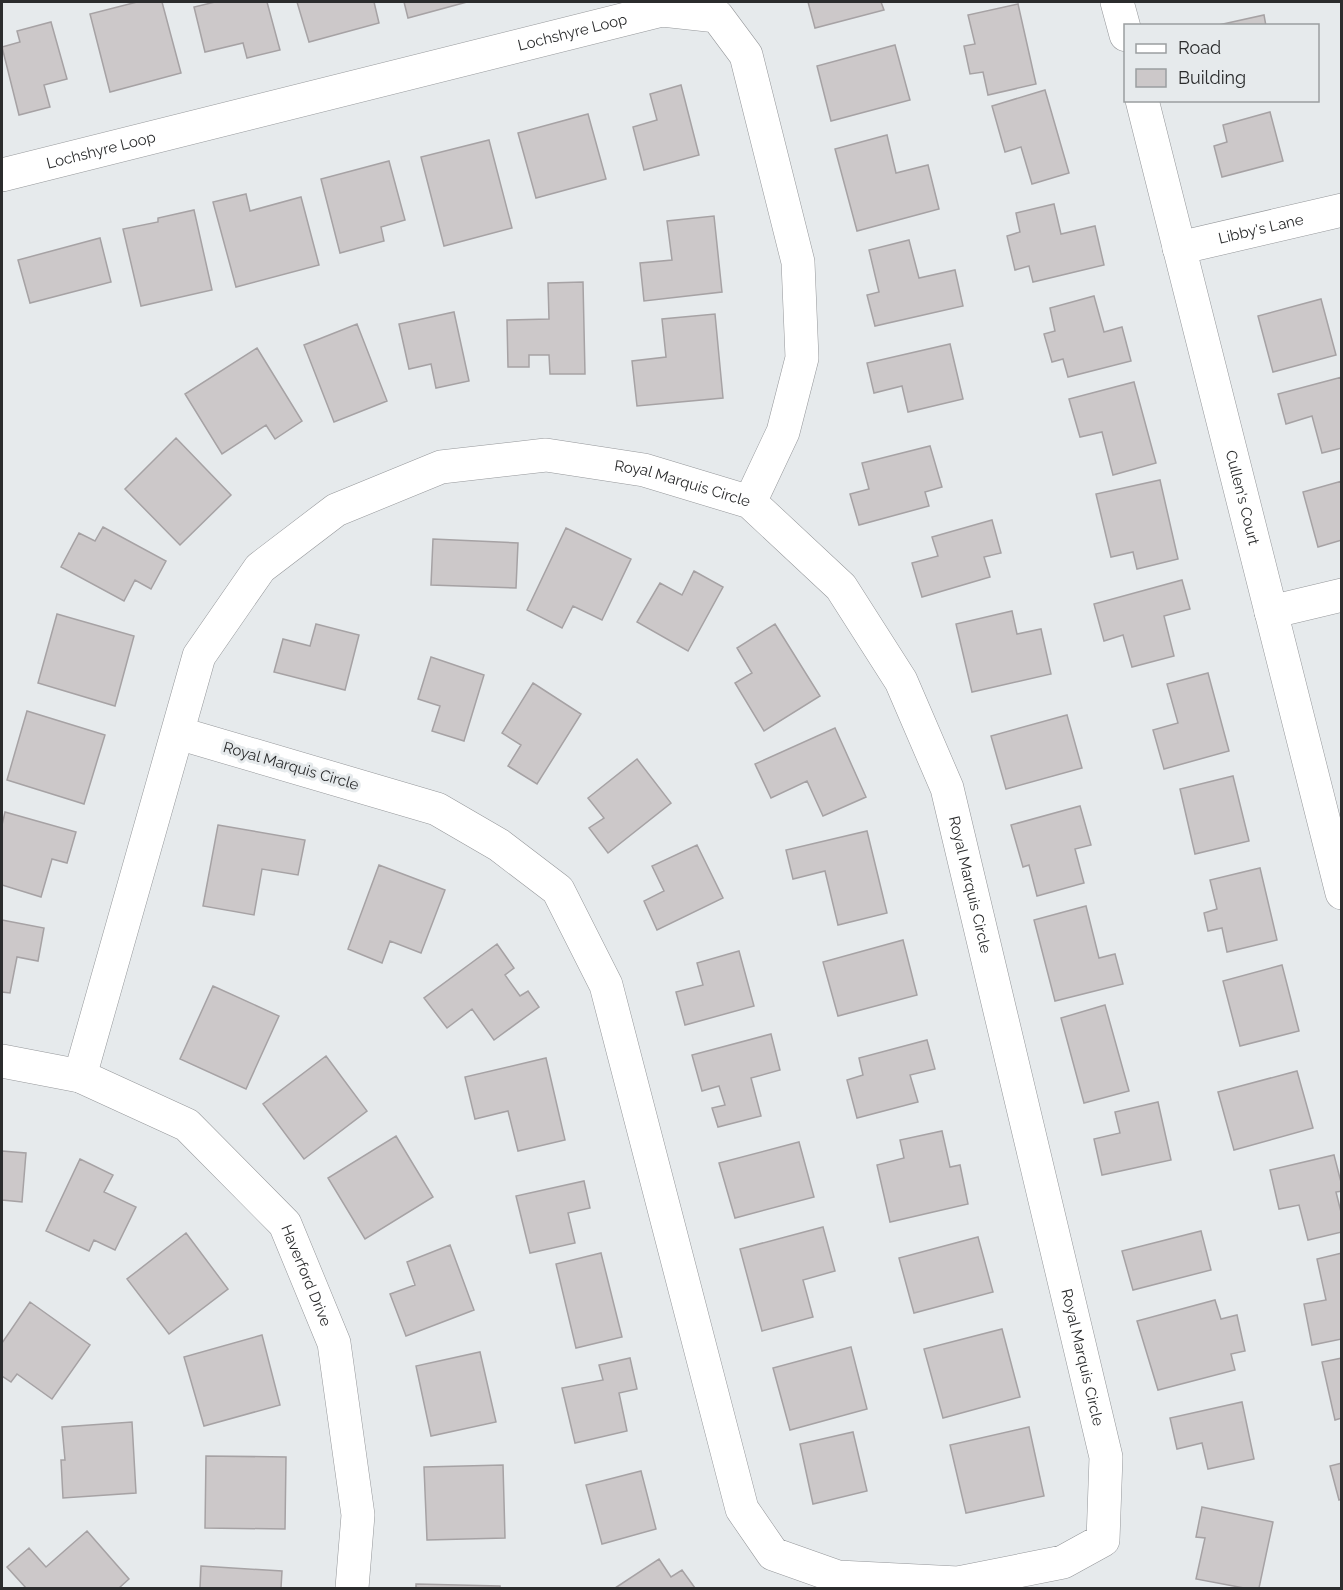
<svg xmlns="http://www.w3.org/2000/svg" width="1343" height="1590" viewBox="0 0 1343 1590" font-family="Raleway,sans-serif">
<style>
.building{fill:#ccc8c9;stroke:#a6a2a4;stroke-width:1.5}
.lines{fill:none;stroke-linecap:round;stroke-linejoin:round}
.minor-casing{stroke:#95979a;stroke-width:34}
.minor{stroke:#fff;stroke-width:33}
.labels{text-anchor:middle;stroke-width:6;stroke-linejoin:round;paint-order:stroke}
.street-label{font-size:15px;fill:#2b2c2d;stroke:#e6eaec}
</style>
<rect width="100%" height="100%" fill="#e6eaec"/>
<!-- building -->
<path class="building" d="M137,2H162L181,73L110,92L90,14Z
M215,2H267L280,50L247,58L243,43L205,52L194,7Z
M297,2H374L379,23L309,42Z
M404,2H467L408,18Z
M808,2H881L884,10L815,28Z
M1018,4L1036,84L988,95L983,72L970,74L964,46L975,44L968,15Z
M1264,15L1266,26H1214Z
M51,22L67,79L44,85L50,107L19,115L2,47L20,42L17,31Z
M895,45L910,100L831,121L817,66Z
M681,85L699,155L644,170L633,127L657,120L650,94Z
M1045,90L1069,173L1032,184L1021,147L1005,152L992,106Z
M1270,112L1283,161L1222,177L1214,146L1227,142L1223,125Z
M588,114L606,179L536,198L518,133Z
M887,135L896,173L928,165L939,209L857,231L835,149Z
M489,140L512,228L444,246L421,157Z
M389,161L405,220L381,227L384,241L340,253L321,179Z
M246,194L250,211L301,197L319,265L236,287L213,202Z
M1054,204L1061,234L1095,226L1104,265L1033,282L1029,266L1015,270L1007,236L1020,232L1016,213Z
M194,210L212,290L141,306L123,229L158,222V218Z
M714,216L722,292L644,301L640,263L672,260L667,221Z
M100,238L111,282L30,303L18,260Z
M909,240L919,278L955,270L963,306L875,326L867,295L879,292L869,250Z
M583,282L585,374H550L549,355H529V367H508L507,320L549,319L548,283Z
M1094,296L1104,332L1122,327L1131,361L1068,377L1063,359L1052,362L1044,334L1055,331L1050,308Z
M1321,299L1336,355L1273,372L1258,316Z
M454,312L469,381L436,388L431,364L409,369L399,324Z
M715,314L723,398L637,406L632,361L666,357L662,319Z
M357,324L387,401L334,422L304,345Z
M950,344L963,399L908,412L902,386L874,393L867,363Z
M257,348L302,421L275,439L266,425L222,454L185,394Z
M1342,377V448L1322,453L1312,416L1286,424L1278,394Z
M1134,382L1156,463L1113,475L1102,432L1080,437L1069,399Z
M176,438L231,495L180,545L125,489Z
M930,446L942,487L925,492L929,506L859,525L850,494L869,489L862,463Z
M1160,480L1178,559L1137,569L1133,552L1111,557L1096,494Z
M1342,481V540L1318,547L1303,492Z
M992,520L1001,553L984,557L990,577L922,597L912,563L938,556L932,537Z
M103,527L166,561L151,589L135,580L124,601L61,567L79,533L95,541Z
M566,528L631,559L602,620L573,606L562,628L527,610Z
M433,539L518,543L516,588L431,585Z
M694,571L723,587L688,651L637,622L660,583L682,595Z
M1182,580L1190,609L1164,616L1174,656L1132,667L1123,635L1104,641L1094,604Z
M1012,611L1017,634L1041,629L1051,674L972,692L956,624Z
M57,614L134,636L115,706L38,683Z
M316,624L359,635L345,690L274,672L283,639L310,646Z
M775,624L820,696L764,731L735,683L752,673L737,648Z
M431,657L484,675L464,741L432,731L440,706L418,699Z
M1208,673L1229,751L1164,769L1153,730L1178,723L1167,684Z
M533,683L581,714L537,784L508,766L521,745L502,733Z
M27,711L105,735L84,804L7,780Z
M1067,715L1082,768L1006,789L991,736Z
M835,728L866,797L823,816L807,781L771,798L755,764Z
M637,759L671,803L608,853L589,828L604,818L588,798Z
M1233,776L1249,841L1195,854L1180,789Z
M1080,806L1091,845L1075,849L1084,883L1037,896L1029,865L1023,867L1011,825Z
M5,812L76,832L67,863L52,859L41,897L2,885V825Z
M218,825L305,840L298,875L262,869L254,915L203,906Z
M867,831L887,913L838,925L825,871L793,879L786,850Z
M697,845L723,898L657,930L644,901L664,891L652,866Z
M379,865L445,890L421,953L390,941L382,963L348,949Z
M1260,868L1277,940L1227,952L1222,928L1208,931L1204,913L1217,909L1210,880Z
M1086,906L1099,958L1115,954L1123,984L1055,1001L1034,920Z
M2,920L44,928L38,961L17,957L10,993L2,992Z
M903,940L917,995L838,1016L823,962Z
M497,944L514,968L505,975L520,996L528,991L539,1007L494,1040L472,1009L447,1028L424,998Z
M739,951L754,1006L685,1025L676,992L703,985L697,963Z
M1282,965L1299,1031L1240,1046L1223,981Z
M213,986L279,1016L246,1089L180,1059Z
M1105,1005L1129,1091L1084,1103L1061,1018Z
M771,1034L780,1070L751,1078L761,1116L718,1127L712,1108L725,1105L719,1086L702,1091L692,1055Z
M927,1040L935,1069L910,1075L918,1102L857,1118L847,1080L863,1075L859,1058Z
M326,1056L367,1111L304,1159L263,1104Z
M546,1058L565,1140L518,1151L508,1111L475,1119L465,1077Z
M1297,1071L1313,1128L1234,1150L1218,1092Z
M1158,1102L1171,1160L1102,1175L1094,1139L1120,1133L1115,1112Z
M942,1131L950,1167L960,1165L968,1204L890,1222L877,1165L904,1158L900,1140Z
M396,1136L433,1197L365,1239L328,1178Z
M799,1142L814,1197L735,1218L719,1163Z
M2,1151L26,1153L22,1202L2,1200Z
M1334,1155L1342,1186V1191L1336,1192L1342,1216V1232L1308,1240L1299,1205L1279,1209L1270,1170Z
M80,1159L113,1175L104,1192L136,1207L115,1250L94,1240L89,1251L46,1231Z
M584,1181L590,1208L568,1213L575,1243L530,1253L516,1196Z
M823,1227L835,1271L803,1280L813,1317L762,1331L740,1249Z
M1201,1231L1211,1270L1133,1290L1122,1251Z
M186,1233L228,1289L169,1334L127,1279Z
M978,1237L993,1292L914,1313L899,1258Z
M450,1245L474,1310L406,1336L390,1294L415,1285L407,1262Z
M601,1253L622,1337L576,1348L556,1264Z
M1342,1253V1339L1312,1345L1304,1304L1326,1300L1317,1259Z
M1215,1300L1221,1319L1237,1315L1245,1351L1231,1354L1235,1370L1158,1390L1137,1321Z
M30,1302L90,1345L52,1399L17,1374L11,1382L2,1376V1343Z
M1002,1329L1020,1397L943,1418L924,1349Z
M262,1335L280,1405L204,1426L184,1357Z
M851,1347L867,1409L790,1430L773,1368Z
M480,1352L496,1422L431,1436L416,1366Z
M630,1358L637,1389L619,1393L627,1431L575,1443L562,1388L603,1380L599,1365Z
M1342,1358V1418L1335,1420L1322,1362Z
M1242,1402L1254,1459L1208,1469L1202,1443L1177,1449L1170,1418Z
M132,1422L136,1493L63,1498L61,1460H65L62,1427Z
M1029,1427L1044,1496L966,1513L950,1445Z
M853,1432L867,1491L813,1504L800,1444Z
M206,1456L286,1457L285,1529L205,1528Z
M1342,1463V1499L1339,1500L1330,1466Z
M503,1465L505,1538L427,1540L424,1467Z
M641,1471L656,1529L602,1544L586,1485Z
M1202,1507L1273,1522L1259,1588H1244L1196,1579L1205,1538L1196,1537Z
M87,1531L129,1579L119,1588H26L7,1567L29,1548L46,1567Z
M659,1559L671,1577L682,1570L695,1588H615Z
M201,1566L282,1571L281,1588H200Z
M416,1584L500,1586V1588H416Z"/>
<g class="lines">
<!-- minor casing -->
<g class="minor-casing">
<g id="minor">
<path d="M1117,2L1126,35"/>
<path id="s1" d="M1142,100L1342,893"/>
<path id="s2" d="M2,175L662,10L717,16L746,55L798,262L802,358L783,432L750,502"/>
<path id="s3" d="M1179,248L1342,210"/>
<path d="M1271,612L1342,595"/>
<path id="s4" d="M2,1061L80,1076L187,1125L285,1224L334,1343L358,1515L352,1588"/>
<path id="s5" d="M80,1076L199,656L260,568L336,510L441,467L546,455L644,470L750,502L841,587L901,681L947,788L1106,1457L1103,1540L1063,1562L958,1583L838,1577L773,1554L742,1509L606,985L558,890L499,845L437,809L178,733"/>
</g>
</g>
<!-- minor -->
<use href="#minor" class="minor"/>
</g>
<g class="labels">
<!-- street labels -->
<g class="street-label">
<text dy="5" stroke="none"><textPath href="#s2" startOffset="588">Lochshyre Loop</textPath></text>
<text dy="5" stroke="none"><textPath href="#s2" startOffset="102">Lochshyre Loop</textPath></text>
<text dy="5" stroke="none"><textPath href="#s3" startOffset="84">Libby's Lane</textPath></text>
<text dy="5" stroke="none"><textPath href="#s5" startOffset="998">Royal Marquis Circle</textPath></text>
<text dy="5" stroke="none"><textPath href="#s1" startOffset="410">Cullen's Court</textPath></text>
<text transform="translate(291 766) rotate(16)" y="5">Royal Marquis Circle</text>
<text dy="5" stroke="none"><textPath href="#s5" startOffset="1520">Royal Marquis Circle</textPath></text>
<text dy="5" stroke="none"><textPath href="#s4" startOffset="392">Haverford Drive</textPath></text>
<text dy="5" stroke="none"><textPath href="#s5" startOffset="2006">Royal Marquis Circle</textPath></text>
</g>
</g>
<!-- border -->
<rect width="1343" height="1590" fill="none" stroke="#2b2c2d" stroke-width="6"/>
<!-- legend -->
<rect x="1124" y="24" width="195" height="78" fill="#e6eaec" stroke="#9b9ea0" stroke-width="1.5"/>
<rect x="1136" y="44" width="30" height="9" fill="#ffffff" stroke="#9b9ea0" stroke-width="1.5"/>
<text x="1178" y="54" font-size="18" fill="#2b2c2d">Road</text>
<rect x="1136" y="69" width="30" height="18" fill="#ccc8c9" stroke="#9b9ea0" stroke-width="1.5"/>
<text x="1178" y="84" font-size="18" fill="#2b2c2d">Building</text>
</svg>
